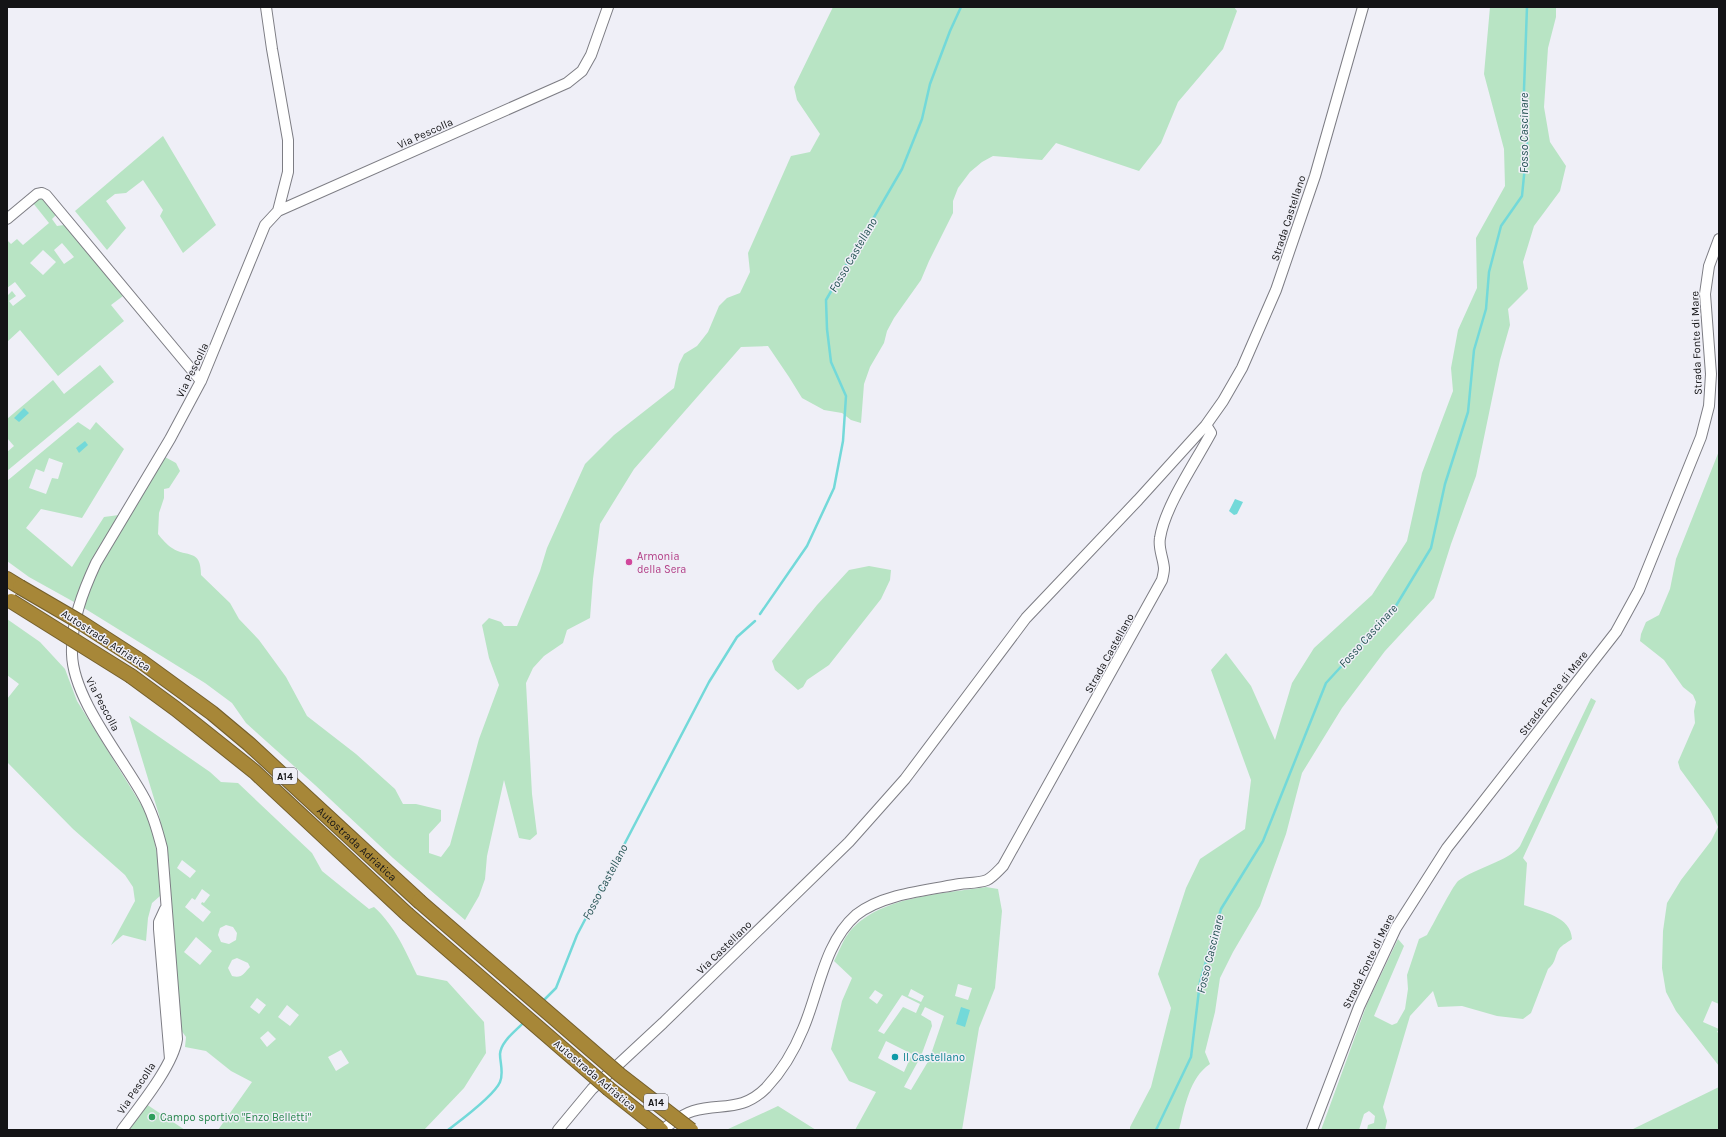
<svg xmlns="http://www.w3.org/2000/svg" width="1726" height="1137" viewBox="0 0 1726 1137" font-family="Karla,sans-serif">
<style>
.green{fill:#b8e4c4;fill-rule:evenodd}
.water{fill:#73d9d9}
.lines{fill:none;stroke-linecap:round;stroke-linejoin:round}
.stream{stroke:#73d9d9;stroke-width:2.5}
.minor-casing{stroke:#7d7d84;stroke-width:12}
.highway-casing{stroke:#745f2c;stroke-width:16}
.minor{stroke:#fff;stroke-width:10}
.highway{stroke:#a78738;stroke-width:14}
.highway-bridge-casing{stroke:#745f2c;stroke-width:16;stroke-linecap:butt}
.highway-bridge{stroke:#a78738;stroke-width:14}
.hotel-dot{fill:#d1479c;stroke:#efeff7;stroke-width:1.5}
.culture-dot{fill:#0f9aa8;stroke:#efeff7;stroke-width:1.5}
.leisure-dot{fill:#2e9e5b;stroke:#efeff7;stroke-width:1.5}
.labels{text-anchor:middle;stroke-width:3;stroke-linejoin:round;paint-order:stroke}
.shield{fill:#efeff7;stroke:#56565a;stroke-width:1}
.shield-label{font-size:10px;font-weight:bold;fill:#141416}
.street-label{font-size:11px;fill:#141416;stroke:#efeff7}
.hotel-label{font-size:11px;fill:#b23c85;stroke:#efeff7;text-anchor:start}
.culture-label{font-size:11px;fill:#0d838f;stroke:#efeff7;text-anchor:start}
.leisure-label{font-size:11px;fill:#27864d;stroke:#efeff7;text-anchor:start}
.water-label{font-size:12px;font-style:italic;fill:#275455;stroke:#efeff7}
</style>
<rect width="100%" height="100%" fill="#efeff7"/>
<!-- green -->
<path class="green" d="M833,7H1234L1237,11L1223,49L1178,102L1161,143L1139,171L1056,143L1042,160L993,156L982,162L970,172L958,188L953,201V213L929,261L921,280L894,318L887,331L884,343L870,367L864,384L861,423L851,420L842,413L824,410L802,398L789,377L768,346L741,347L634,469L600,524L593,579L590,618L567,630L563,643L544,656L533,668L526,683L532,794L537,834L530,840L519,838L504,780L487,856L485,879L479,896L465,920L393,858L315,785L246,723L232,703L205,683L84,608C96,557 137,501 165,457L176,463L180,471L169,488L164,489V498L159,513L158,534C162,539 167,545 172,548C187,558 201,548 201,575L230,603L239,619L259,640L286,677L307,716L356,754L395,789L403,804H416L441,810V821L429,834V853L441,857L450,845L479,739L499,685L489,658L482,625L489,618L501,622L504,626H517L540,571L547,548L585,464L614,435L674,388L679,364L684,354L697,346L708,332L719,306L727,298L740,293L750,272L748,253L791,156L810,152L820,134L797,100L794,87Z
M1490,7H1556V17L1548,48L1544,107L1550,142L1566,166L1560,191L1534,226L1523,262L1528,289L1508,309L1510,325L1500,360L1476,476L1451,544L1434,598L1385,651L1342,708L1302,773L1286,834L1260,906L1233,952L1220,978L1215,1012L1205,1052L1210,1064C1189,1078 1185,1107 1179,1130H1130V1127L1151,1087L1171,1008L1158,974L1186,888L1200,859L1245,829L1251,780L1211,670L1226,653L1251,686L1275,740L1292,683L1314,648L1372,595L1407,541L1422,473L1453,391L1451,368L1458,330L1477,288L1476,238L1505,186L1504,149L1484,74Z
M163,136L216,225L183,253L160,216L163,210L143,180L126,193L115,194L106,201L126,228L107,250L75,211Z
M36,199H42L56,215L52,219L57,226L64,225L123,296L111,305L124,321L58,376L20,330L7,342V296L12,291L16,296L9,301L13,306L26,296L15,282L7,288V240L11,244L17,239L23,245L49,223L33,203L7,224V223ZM62,243L74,257L64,264L54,250ZM43,250L56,262L43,275L30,263Z
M100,365L114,382L7,471V452L14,446L7,438V419L53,380L64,394Z
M78,422L90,430L96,422L124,449L82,518L41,509L26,528L72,567L104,517L119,515L92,561L74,602L29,577L7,561V481ZM49,458L63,463L58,479L52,478L46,494L29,488L36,469L44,472Z
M1719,451V1004L1712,1001L1703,1022L1719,1029L1717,1032L1719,1033V1066L1676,1011L1666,992L1662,968L1663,931L1667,903L1681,880L1711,841L1718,827L1710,810L1680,769L1678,762L1695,723L1694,711L1696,702L1693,695L1683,687L1664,660L1640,641L1641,634L1646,622L1659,615L1670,589L1676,559Z
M869,566L891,570L890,580L881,599L829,665L807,680L803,687L798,690L775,670L772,661L817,605L849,570Z
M7,619L40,642L65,669L77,701L142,806L151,823L159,865L160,896L152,903L148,918L146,941L123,935L111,945L135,901L133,887L125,875L73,829L7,762V699L19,684L7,675Z
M1591,698L1596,701L1523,858L1527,863L1524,905C1542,912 1571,916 1572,939C1568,942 1562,945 1559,949C1554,957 1557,961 1548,969L1531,1013L1523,1019L1497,1016L1462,1006L1438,1007L1433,991L1410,1016L1383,1107L1387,1121L1385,1130H1367L1368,1125L1374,1123L1375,1116L1369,1111L1364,1114L1359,1130H1321L1367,1004L1398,939L1404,946L1374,1016L1392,1025L1397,1023L1405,1009L1408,989L1407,975L1419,939L1427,935C1433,925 1452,887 1458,881C1475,868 1509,861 1520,846Z
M129,716L210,772L221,782L238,783L312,853L322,871L369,909L374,907C395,926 405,950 417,975L447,981L484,1022L486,1053L464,1088L424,1130H218L252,1082L231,1071L206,1051L185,1047L186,1037L181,1030L170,898L169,860L159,815ZM182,860L196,871L190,878L177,868ZM202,889L210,895L204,903L202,902L201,904L211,912L203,922L185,907L192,898L195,900ZM226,925L233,927L237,933L236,940L229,944L221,942L218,935L220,928ZM196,937L212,951L200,965L184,952ZM237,958L248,963L250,967C244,973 242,979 232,976L228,968L232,960ZM257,998L266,1005L259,1014L250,1007ZM287,1005L299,1015L290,1026L278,1017ZM268,1031L276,1039L267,1047L260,1038ZM341,1050L349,1063L336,1071L328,1057Z
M986,887L998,889L1002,911L995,988L979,1028L962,1130H855L876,1092L849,1081L831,1049L842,1001L852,978L834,961C839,952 842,942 848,934C876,896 943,894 986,887ZM958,984L972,988L968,1000L955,996ZM911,989L924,996L921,1002L908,996ZM875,990L883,995L877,1004L869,998ZM902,995L920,1004L916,1013L903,1007L884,1034L878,1031ZM925,1007L944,1016L929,1060L911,1090L904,1087L921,1056L932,1026L931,1021L921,1015ZM886,1041L912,1054L904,1072L878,1058Z
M1719,1087V1130H1631Z
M146,1104L185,1130H129Z
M778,1106L816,1130H726Z"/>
<!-- water -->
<path class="water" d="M24,408L29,413L19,422L14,418Z
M85,441L88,445L79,453L76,448Z
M1235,499L1243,502L1237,514L1234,515L1229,511Z
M961,1007L970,1010L965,1027L956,1024Z"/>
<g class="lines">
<!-- stream -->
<path class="stream" d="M760,614L807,546L834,488L843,441L846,396L831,362L827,329L826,300L902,169L922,119L930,84L950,31L961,7
M542,1002L556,988L577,935L709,682L737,637L755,621
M448,1130C461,1120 494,1096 500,1082C504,1073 500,1063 500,1054C501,1041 516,1031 524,1022
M1156,1130L1191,1057L1200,982L1221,909L1263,841L1326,683L1394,609L1431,548L1445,484L1468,412L1474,350L1486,309L1489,272L1501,226L1522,196L1527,145L1524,89L1527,7"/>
<!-- minor casing -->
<g class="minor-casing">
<path id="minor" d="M266,7L272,49L288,140V172L278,211
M7,219L37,194L42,193L46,195L201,381
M165,909L159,922V929L170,1059
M122,1130C139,1107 173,1066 177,1039L162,848C157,829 152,811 142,794C120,755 73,698 72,654C71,622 83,591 96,563L170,439L201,381L265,225L278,211L567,83L582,71L591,55L608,7
M558,1130L592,1089L663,1023L849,842L905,779L1026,618L1138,500L1206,425L1223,401L1242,368L1276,290L1315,176L1363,7
M662,1130C672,1123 682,1114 693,1111C722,1103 742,1112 766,1088C782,1071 794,1051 803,1029C819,992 824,943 856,915C882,894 928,890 960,884C968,883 979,883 987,880C993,877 998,871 1003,866L1162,580C1163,576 1164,572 1164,568C1163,557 1158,548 1160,538C1165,506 1195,463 1211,433L1206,425
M1312,1130L1359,1007L1396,928L1447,848L1616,632L1639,590L1701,437L1709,406L1711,374L1705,294L1709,266L1719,239"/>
</g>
<!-- highway casing -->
<g class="highway-casing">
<g id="highway">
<path d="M7,579L20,587"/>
<path id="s1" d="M142,662L212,713L249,744L419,901"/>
<path d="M131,676L176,709L255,772L407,914"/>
<path d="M609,1089L661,1130"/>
</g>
</g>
<!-- minor -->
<use href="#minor" class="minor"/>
<!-- highway -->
<use href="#highway" class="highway"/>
<!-- highway-bridge casing -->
<g class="highway-bridge-casing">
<path id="highway-bridge" d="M20,587L80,622L142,662
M11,601L131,676
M419,901L620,1075L691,1130
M407,914L609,1089"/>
</g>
<!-- highway-bridge -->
<use href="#highway-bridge" class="highway-bridge"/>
</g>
<!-- markers -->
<circle class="hotel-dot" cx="629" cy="562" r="4"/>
<circle class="culture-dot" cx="895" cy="1057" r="4"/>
<circle class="leisure-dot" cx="152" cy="1117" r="4"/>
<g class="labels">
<!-- shield labels -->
<g class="shield">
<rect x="273" y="768" width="24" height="16" rx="3"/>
<rect x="644" y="1094" width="24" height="16" rx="3"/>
</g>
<g class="shield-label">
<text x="285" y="780">A14</text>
<text x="656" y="1106">A14</text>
</g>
<!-- street labels -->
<g class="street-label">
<text transform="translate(425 133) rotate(-24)" y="4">Via Pescolla</text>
<text transform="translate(1288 218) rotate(-72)" y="4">Strada Castellano</text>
<text transform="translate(1696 343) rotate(-92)" y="4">Strada Fonte di Mare</text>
<text transform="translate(192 370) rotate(-64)" y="4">Via Pescolla</text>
<text transform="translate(106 640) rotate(33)" y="4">Autostrada Adriatica</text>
<text transform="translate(1109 653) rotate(-61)" y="4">Strada Castellano</text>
<text transform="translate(1553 693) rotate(-52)" y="4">Strada Fonte di Mare</text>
<text transform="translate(103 704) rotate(62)" y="4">Via Pescolla</text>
<text dy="4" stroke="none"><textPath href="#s1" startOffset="282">Autostrada Adriatica</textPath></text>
<text transform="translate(724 947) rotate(-44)" y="4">Via Castellano</text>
<text transform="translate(1368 961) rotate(-64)" y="4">Strada Fonte di Mare</text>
<text transform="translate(595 1075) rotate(40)" y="4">Autostrada Adriatica</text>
<text transform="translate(136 1088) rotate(-56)" y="4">Via Pescolla</text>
</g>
<!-- hotel labels -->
<g class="hotel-label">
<text x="637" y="560">Armonia<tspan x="637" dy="13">della Sera</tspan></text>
</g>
<!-- culture labels -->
<g class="culture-label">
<text x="903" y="1061">Il Castellano</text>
</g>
<!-- leisure labels -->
<g class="leisure-label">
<text x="160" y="1121">Campo sportivo "Enzo Belletti"</text>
</g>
<!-- water labels -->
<g class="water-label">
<text transform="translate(1524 133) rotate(-90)" y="4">Fosso Cascinare</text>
<text transform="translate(853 255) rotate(-60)" y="4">Fosso Castellano</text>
<text transform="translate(1368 636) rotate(-48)" y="4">Fosso Cascinare</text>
<text transform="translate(605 882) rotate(-62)" y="4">Fosso Castellano</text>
<text transform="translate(1210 954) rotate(-76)" y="4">Fosso Cascinare</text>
</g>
</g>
<!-- border -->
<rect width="1726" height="1137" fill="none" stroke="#141416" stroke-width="16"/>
</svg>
